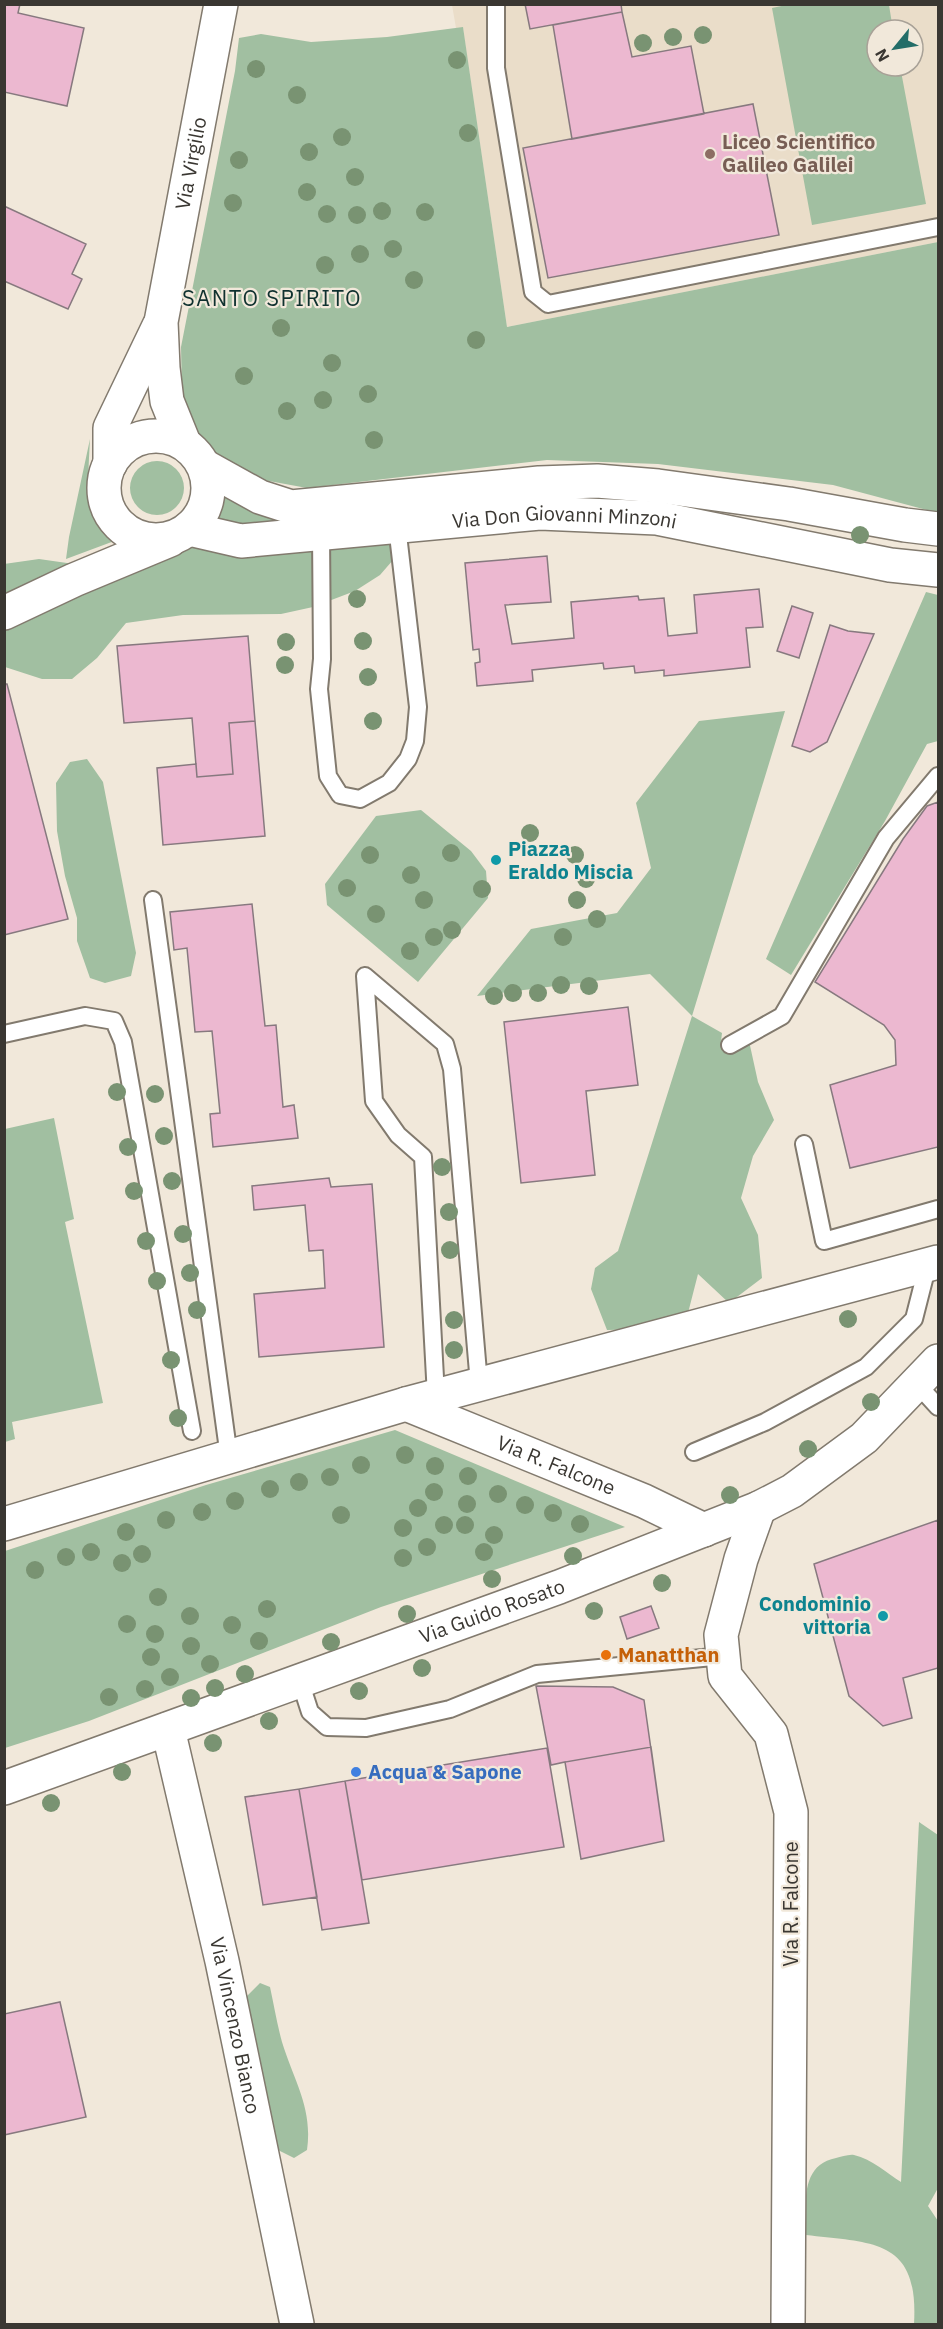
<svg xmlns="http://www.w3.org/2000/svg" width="943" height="2329" viewBox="0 0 943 2329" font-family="'IBM Plex Sans',sans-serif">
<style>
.built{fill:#eaddc9;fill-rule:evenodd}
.green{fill:#a1bfa1}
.building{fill:#ecb8d0;stroke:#87797f;stroke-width:1.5}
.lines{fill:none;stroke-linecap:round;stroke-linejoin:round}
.service-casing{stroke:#827a6e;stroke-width:20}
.minor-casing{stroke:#827a6e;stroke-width:36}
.tertiary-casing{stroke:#827a6e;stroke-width:36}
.service{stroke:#fff;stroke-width:16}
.minor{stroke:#fff;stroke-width:33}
.tertiary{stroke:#fff;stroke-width:33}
.tree{fill:#799372}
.education-dot{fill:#8d6e63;stroke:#f1e8da;stroke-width:2}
.culture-dot{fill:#0f9aa8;stroke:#f1e8da;stroke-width:2}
.food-dot{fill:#e8710a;stroke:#f1e8da;stroke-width:2}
.shop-dot{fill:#3f7fe0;stroke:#f1e8da;stroke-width:2}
.labels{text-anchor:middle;stroke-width:4.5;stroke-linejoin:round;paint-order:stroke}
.education-label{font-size:20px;font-weight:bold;fill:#785e54;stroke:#f1e8da;text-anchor:start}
.street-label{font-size:20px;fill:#3a3732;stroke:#f1e8da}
.culture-label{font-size:20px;font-weight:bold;fill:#0d838f;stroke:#f1e8da;text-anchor:start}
.food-label{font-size:20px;font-weight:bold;fill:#c56008;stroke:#f1e8da;text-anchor:start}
.shop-label{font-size:20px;font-weight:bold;fill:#366cbe;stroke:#f1e8da;text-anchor:start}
.quarter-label{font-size:22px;letter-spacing:1.5px;fill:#0f312f;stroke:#f1e8da}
</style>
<rect width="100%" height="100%" fill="#f1e8da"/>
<!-- built -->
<path class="built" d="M452,5H938V242L507,327L463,28H456ZM877,30H913V66H877Z"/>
<!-- green -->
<path class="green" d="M791,4L889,5L893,30H877V66H900L926,204L812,225L772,8Z
M463,27L507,327L938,242V513L833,485L658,464L547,460L307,488L242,476L200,440L182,395L181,347L235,71L239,38L261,34L311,42L387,37Z
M90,439C88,482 83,509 117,540L66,559L69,537Z
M130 488a27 27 0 1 1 54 0a27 27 0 1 1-54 0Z
M223,495L300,521L207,530Z
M399,533L393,560L380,575L355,591L313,607L281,614L183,615L126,623L97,658L72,679H42L5,667L4,564L39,559L81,565L188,538Z
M926,592L938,595V741L927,744L885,821L791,975L766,959Z
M785,711L692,1016L722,1033L721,1041H749L758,1082L774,1120L753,1156L741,1198L758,1235L762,1278L729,1303L698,1274L688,1313L650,1329L607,1330L591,1289L595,1268L618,1251L692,1016L650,974L477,996L531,929L617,913L651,868L636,803L699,721Z
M87,759L103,782L136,953L131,976L105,983L90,978L77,941V918L65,876L57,831L56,783L70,762Z
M421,810L471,851L486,871L488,898L418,982L327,905L325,884L376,816Z
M54,1118L74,1219L65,1222L103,1403L12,1422L15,1439L5,1442V1129Z
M395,1430L625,1527L381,1607L89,1721L5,1748V1551L206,1485Z
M919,1822L938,1835V2188L928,2206L938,2221V2324H914C919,2239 874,2243 806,2235C806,2207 799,2165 836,2158C841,2157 849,2154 854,2155C872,2159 888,2174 901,2182Z
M260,1983L270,1987C274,2005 277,2024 282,2042C294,2081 313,2108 307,2150L294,2158L280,2151L269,2142L245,2017L247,1996Z"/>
<!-- building -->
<path class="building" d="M4,4H20L18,13L84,28L67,106L4,92Z
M525,4H621L622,12L530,29Z
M622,12L632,57L691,46L704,114L572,139L553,25Z
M753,104L779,235L548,278L523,148Z
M4,206L86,244L72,274L82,279L68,309L4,281Z
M547,556L551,602L505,605L512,644L574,638L571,602L638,596L639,600L664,598L668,636L697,633L694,595L759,589L763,627L746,628L750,667L664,676V670L635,673L634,666L604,669L603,663L532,670L533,681L477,686L475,663L480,662L479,649L473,650L465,563Z
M792,606L813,613L799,658L777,651Z
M830,625L848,631L874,634L827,742L810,752L792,746Z
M248,636L255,721L229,723L233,774L197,777L192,718L124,723L117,646Z
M4,684H7L68,919L4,935Z
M255,721L265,836L163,845L157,768L196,764L197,777L233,774L229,723Z
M938,802V1147L850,1168L830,1085L896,1065L895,1040L884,1025L815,982L903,839L927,806Z
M252,904L265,1026L276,1025L283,1107L294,1105L298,1138L213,1147L210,1114L220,1113L212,1031L195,1032L187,948L174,950L170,912Z
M628,1007L638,1085L586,1091L595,1175L521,1183L504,1022Z
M329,1178L331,1187L372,1184L384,1347L259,1357L254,1294L325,1288L323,1250L309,1251L305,1205L254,1210L252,1186Z
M938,1520V1668L903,1678L912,1718L883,1726L849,1696L814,1564Z
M651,1606L659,1628L627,1639L620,1617Z
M536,1686L613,1687L644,1700L664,1841L581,1859L565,1762L551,1765Z
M651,1747L664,1841L581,1859L565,1762Z
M547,1748L564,1847L362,1880L345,1781Z
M345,1781L369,1923L322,1930L299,1789Z
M299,1789L317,1897L263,1905L245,1797Z
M60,2002L86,2117L4,2135V2014Z"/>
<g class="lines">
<!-- service casing -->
<g class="service-casing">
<path id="service" d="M496,4V68L533,292L548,304L938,227
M321,533L322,659L319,689L328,776L340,795L360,799L389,783L408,759L415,741L418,707L397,526
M153,900L229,1457
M4,1034L85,1016L114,1021L123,1042L192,1431
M730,1045L782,1016L886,838L938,776
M804,1144L824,1241L938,1209
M917,1384L938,1407
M436,1396L423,1157L398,1135L374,1101L365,976L445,1044L452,1069L479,1384
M694,1452L765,1422L866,1367L914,1319L928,1264
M300,1681L310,1712L327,1727L366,1728L450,1709L537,1674L723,1656"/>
</g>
<!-- minor casing -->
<g class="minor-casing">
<g id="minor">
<circle cx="156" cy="488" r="52"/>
<path id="s1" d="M184,443L167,401L163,368L161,322L221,4"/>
<path d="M110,464V428L159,326"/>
<path d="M204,466L260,497L291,507L539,483L597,481L658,486L789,504L905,525L938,529"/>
<path id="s2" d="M189,529L241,541L540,513L657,518L890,565L938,570"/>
<path d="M4,613L74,580L170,540"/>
<path id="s3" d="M406,1404L644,1501L704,1530"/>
<path d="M759,1508L741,1559L721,1635L725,1676L771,1734L791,1812L788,2324"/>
<path id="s4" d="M168,1729L222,1961L297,2324"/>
</g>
</g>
<!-- tertiary casing -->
<g class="tertiary-casing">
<g id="tertiary">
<path d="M4,1524L406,1404L938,1262"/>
<path id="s5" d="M4,1788L559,1587L759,1508L792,1491L864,1438L938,1361"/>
</g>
</g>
<!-- service -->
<use href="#service" class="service"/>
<!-- minor -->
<use href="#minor" class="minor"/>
<!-- tertiary -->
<use href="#tertiary" class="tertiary"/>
</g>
<!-- trees -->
<g class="tree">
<circle cx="703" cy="35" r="9"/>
<circle cx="673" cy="37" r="9"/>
<circle cx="643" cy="43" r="9"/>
<circle cx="457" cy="60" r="9"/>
<circle cx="256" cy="69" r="9"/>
<circle cx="297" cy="95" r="9"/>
<circle cx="468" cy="133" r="9"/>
<circle cx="342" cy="137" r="9"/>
<circle cx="309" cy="152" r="9"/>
<circle cx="239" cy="160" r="9"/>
<circle cx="355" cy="177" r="9"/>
<circle cx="307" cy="192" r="9"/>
<circle cx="233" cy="203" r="9"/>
<circle cx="382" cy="211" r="9"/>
<circle cx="425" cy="212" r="9"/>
<circle cx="327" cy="214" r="9"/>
<circle cx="357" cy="215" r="9"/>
<circle cx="393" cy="249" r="9"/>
<circle cx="360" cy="254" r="9"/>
<circle cx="325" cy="265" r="9"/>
<circle cx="414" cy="280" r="9"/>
<circle cx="281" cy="328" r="9"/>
<circle cx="476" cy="340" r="9"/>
<circle cx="332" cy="363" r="9"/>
<circle cx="244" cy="376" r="9"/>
<circle cx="368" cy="394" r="9"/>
<circle cx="323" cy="400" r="9"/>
<circle cx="287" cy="411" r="9"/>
<circle cx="374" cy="440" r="9"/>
<circle cx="860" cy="535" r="9"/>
<circle cx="357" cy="599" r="9"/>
<circle cx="363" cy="641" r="9"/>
<circle cx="286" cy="642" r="9"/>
<circle cx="285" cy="665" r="9"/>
<circle cx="368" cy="677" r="9"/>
<circle cx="373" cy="721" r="9"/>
<circle cx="530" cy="833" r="9"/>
<circle cx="451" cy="853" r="9"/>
<circle cx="370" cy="855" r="9"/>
<circle cx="575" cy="855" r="9"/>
<circle cx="411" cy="875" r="9"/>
<circle cx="586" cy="879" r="9"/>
<circle cx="347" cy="888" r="9"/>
<circle cx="482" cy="889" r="9"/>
<circle cx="424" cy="900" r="9"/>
<circle cx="577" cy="900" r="9"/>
<circle cx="376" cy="914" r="9"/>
<circle cx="597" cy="919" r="9"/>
<circle cx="452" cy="930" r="9"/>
<circle cx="434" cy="937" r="9"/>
<circle cx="563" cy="937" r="9"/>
<circle cx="410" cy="951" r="9"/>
<circle cx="561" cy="985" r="9"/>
<circle cx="589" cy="986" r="9"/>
<circle cx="513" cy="993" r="9"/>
<circle cx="538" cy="993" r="9"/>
<circle cx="494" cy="996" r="9"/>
<circle cx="117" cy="1092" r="9"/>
<circle cx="155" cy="1094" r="9"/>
<circle cx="164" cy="1136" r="9"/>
<circle cx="128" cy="1147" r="9"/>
<circle cx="442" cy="1167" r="9"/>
<circle cx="172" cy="1181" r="9"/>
<circle cx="134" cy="1191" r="9"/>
<circle cx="449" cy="1212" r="9"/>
<circle cx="183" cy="1234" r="9"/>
<circle cx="146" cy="1241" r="9"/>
<circle cx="450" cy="1250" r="9"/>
<circle cx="190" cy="1273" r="9"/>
<circle cx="157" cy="1281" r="9"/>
<circle cx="197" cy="1310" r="9"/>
<circle cx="848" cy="1319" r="9"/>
<circle cx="454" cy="1320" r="9"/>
<circle cx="454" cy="1350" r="9"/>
<circle cx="171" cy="1360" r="9"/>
<circle cx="871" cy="1402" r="9"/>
<circle cx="178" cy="1418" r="9"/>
<circle cx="808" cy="1449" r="9"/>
<circle cx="405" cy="1455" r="9"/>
<circle cx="361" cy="1465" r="9"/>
<circle cx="435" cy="1466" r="9"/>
<circle cx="468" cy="1476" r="9"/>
<circle cx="330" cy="1477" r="9"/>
<circle cx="299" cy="1482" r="9"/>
<circle cx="270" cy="1489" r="9"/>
<circle cx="434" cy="1492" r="9"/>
<circle cx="498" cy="1494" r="9"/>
<circle cx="730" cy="1495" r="9"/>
<circle cx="235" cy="1501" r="9"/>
<circle cx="467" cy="1504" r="9"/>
<circle cx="525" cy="1505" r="9"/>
<circle cx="418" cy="1508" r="9"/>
<circle cx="202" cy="1512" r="9"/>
<circle cx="553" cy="1513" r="9"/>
<circle cx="341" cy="1515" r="9"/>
<circle cx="166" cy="1520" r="9"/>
<circle cx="580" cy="1524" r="9"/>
<circle cx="444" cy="1525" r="9"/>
<circle cx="465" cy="1525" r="9"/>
<circle cx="403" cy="1528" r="9"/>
<circle cx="126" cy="1532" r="9"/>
<circle cx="494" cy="1535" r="9"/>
<circle cx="427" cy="1547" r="9"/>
<circle cx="91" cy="1552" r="9"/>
<circle cx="484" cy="1552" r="9"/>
<circle cx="142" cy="1554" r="9"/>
<circle cx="573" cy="1556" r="9"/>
<circle cx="66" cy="1557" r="9"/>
<circle cx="403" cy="1558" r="9"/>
<circle cx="122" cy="1563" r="9"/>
<circle cx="35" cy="1570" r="9"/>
<circle cx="492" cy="1579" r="9"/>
<circle cx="662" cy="1583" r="9"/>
<circle cx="158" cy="1597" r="9"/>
<circle cx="267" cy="1609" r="9"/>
<circle cx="594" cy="1611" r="9"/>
<circle cx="407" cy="1614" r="9"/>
<circle cx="190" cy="1616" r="9"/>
<circle cx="127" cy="1624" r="9"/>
<circle cx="232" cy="1625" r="9"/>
<circle cx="155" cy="1634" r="9"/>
<circle cx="259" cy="1641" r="9"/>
<circle cx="331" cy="1642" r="9"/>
<circle cx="191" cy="1646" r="9"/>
<circle cx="151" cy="1657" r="9"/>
<circle cx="210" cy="1664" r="9"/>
<circle cx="422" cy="1668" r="9"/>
<circle cx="245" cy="1674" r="9"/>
<circle cx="170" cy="1677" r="9"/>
<circle cx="215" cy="1688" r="9"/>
<circle cx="145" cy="1689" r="9"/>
<circle cx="359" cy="1691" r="9"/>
<circle cx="109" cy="1697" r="9"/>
<circle cx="191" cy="1698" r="9"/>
<circle cx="269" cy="1721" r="9"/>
<circle cx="213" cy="1743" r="9"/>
<circle cx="122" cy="1772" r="9"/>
<circle cx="51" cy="1803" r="9"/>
</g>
<!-- markers -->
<circle class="education-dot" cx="710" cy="154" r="6"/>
<g class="culture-dot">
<circle cx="496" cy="860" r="6"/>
<circle cx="883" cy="1616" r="6"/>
</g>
<circle class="food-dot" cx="606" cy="1655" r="6"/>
<circle class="shop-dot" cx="356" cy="1772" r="6"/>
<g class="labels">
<!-- education labels -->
<g class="education-label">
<text x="722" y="149">Liceo Scientifico<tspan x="722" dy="23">Galileo Galilei</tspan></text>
</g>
<!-- street labels -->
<g class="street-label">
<text dy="7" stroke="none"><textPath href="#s1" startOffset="286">Via Virgilio</textPath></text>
<text dy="7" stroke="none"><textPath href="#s2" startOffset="378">Via Don Giovanni Minzoni</textPath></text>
<text dy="7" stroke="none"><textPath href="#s3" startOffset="162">Via R. Falcone</textPath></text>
<text dy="7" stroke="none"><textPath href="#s5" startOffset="519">Via Guido Rosato</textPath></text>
<text transform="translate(791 1904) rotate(-90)" y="7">Via R. Falcone</text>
<text dy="7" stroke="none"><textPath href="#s4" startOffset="304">Via Vincenzo Bianco</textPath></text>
</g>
<!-- culture labels -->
<g class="culture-label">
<text x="508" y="856">Piazza<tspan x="508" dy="23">Eraldo Miscia</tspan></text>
<text x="871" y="1611" text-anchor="end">Condominio<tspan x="871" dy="23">vittoria</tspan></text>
</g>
<!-- food labels -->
<g class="food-label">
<text x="618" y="1662">Manatthan</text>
</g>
<!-- shop labels -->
<g class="shop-label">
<text x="368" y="1779">Acqua &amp; Sapone</text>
</g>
<!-- quarter labels -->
<g class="quarter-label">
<text x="272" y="306">SANTO SPIRITO</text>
</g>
</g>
<!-- border -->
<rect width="943" height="2329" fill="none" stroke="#3a3732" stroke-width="12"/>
<!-- north arrow -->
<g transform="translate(895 48) rotate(240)"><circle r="28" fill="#f1e8da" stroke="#a8a197" stroke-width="1.5"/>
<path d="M0-4.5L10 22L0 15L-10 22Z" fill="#236d68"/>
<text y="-9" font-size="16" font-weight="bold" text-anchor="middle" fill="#3a3732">N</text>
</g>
</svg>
